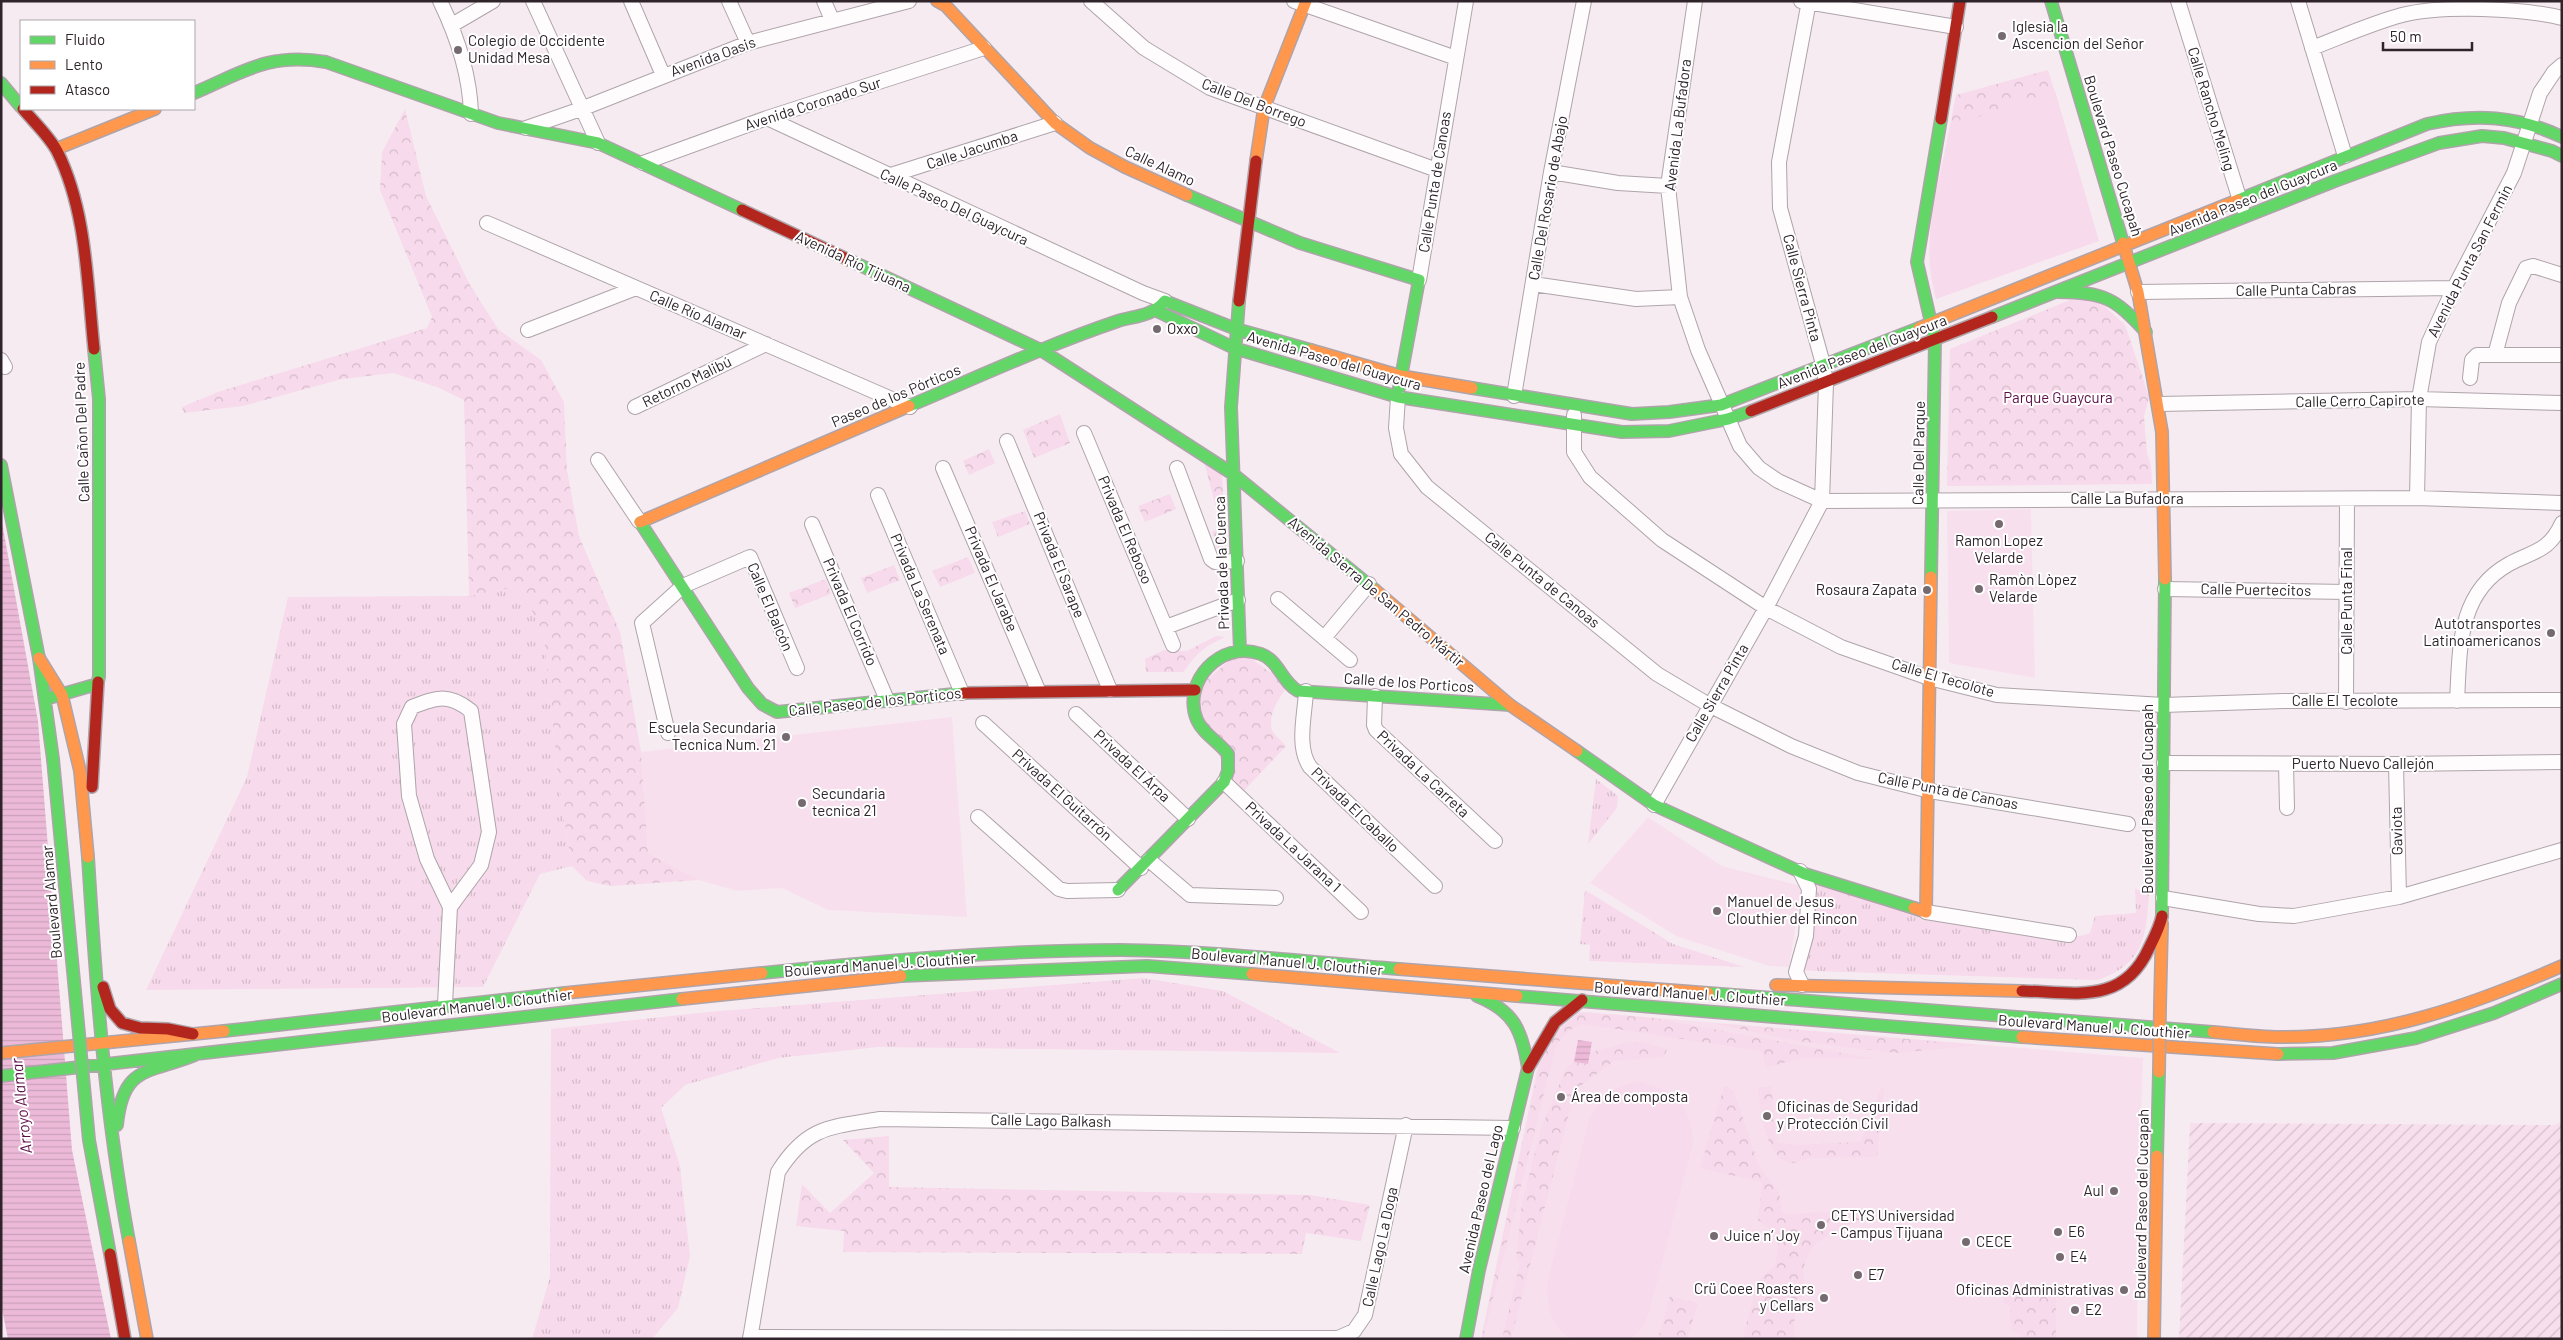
<svg xmlns="http://www.w3.org/2000/svg" width="2563" height="1340" viewBox="0 0 2563 1340" font-family="Barlow,sans-serif">
<style>
.built{fill:#f8dfee}
.industrial{fill:url(#industrial-furrows)}
.grass{fill:url(#grass-tufts)}
.forest{fill:url(#forest-crowns)}
.pitch{fill:#f7daeb}
.water{fill:url(#water-rules)}
.lines{fill:none;stroke-linecap:round;stroke-linejoin:round}
.street-casing{stroke:#aea4aa;stroke-width:16}
.fast-casing{stroke:#aea4aa;stroke-width:14}
.slow-casing{stroke:#aea4aa;stroke-width:14}
.jam-casing{stroke:#aea4aa;stroke-width:14}
.street{stroke:#fefcfd;stroke-width:14}
.fast{stroke:#63d668;stroke-width:11}
.slow{stroke:#ff974d;stroke-width:11}
.jam{stroke:#b3261e;stroke-width:11}
.fast-bridge-casing{stroke:#aea4aa;stroke-width:14;stroke-linecap:butt}
.slow-bridge-casing{stroke:#aea4aa;stroke-width:14;stroke-linecap:butt}
.jam-bridge-casing{stroke:#aea4aa;stroke-width:14;stroke-linecap:butt}
.fast-bridge{stroke:#63d668;stroke-width:11}
.slow-bridge{stroke:#ff974d;stroke-width:11}
.jam-bridge{stroke:#b3261e;stroke-width:11}
.poi-dot{fill:#746a70;stroke:#fff;stroke-width:2}
.labels{text-anchor:middle;stroke-width:4;stroke-linejoin:round;paint-order:stroke}
.poi-label{font-size:15px;fill:#2e242a;stroke:#fff;text-anchor:start}
.street-label{font-size:15px;fill:#2e242a;stroke:#fff}
.park-label{font-size:15px;fill:#5b0f46;stroke:#fff}
.water-label{font-size:16px;font-style:italic;fill:#5a0d45;stroke:#fff}
</style>
<defs>
<pattern id="industrial-furrows" width="10" height="10" patternUnits="userSpaceOnUse" patternTransform="scale(1.25)"><rect width="10" height="10" fill="#f8dfee"/><path d="M-1 1l2-2M0 10L10 0M9 11l2-2" fill="none" stroke="#d5bfcc"/></pattern>
<pattern id="grass-tufts" width="24" height="20" patternUnits="userSpaceOnUse" patternTransform="scale(1.25)"><rect width="24" height="20" fill="#f7daeb"/><path d="M3 7l-1-3M5 7V3M7 7l1-3M15 17l-1-3M17 17v-4M19 17l1-3" fill="none" stroke="#d4bbca"/></pattern>
<pattern id="forest-crowns" width="20" height="18" patternUnits="userSpaceOnUse" patternTransform="scale(1.25)"><rect width="20" height="18" fill="#f7daeb"/><path d="M2 6a3 3 0 1 1 6 0M12 15a3 3 0 1 1 6 0" fill="none" stroke="#d4bbca"/></pattern>
<pattern id="water-rules" width="6" height="5" patternUnits="userSpaceOnUse" patternTransform="scale(1.25)"><rect width="6" height="5" fill="#ecbad8"/><path d="M0 2.5h6" fill="none" stroke="#cba0ba"/></pattern>
</defs>
<rect width="100%" height="100%" fill="#f7ebf2"/>
<!-- built -->
<path class="built" d="M2031,509L2035,678L1949,663L1947,511Z
M952,717L967,917L828,910L782,888L737,891L699,880L648,855L641,752Z
M1648,817L1722,866L1802,886L1789,967L1769,966L1676,936L1590,883Z
M1586,1012L2143,1058L2139,1175L2137,1339H1481L1540,1054Z"/>
<!-- industrial -->
<path class="industrial" d="M2562,1121V1339H2179L2190,1123L2554,1125Z"/>
<!-- grass -->
<path class="grass" d="M520,586L544,636L559,788L572,866L540,874L483,987L146,990L247,777L288,597L469,596Z
M1596,779L1618,796L1617,808L1588,844Z
M1812,884L1927,916L2080,936L2090,933L2095,916L2136,913L2135,889L2149,893C2146,937 2144,964 2098,980L1813,971L1804,970L1817,902Z
M1585,890L1673,944L1744,967L1589,961L1590,945L1580,944Z
M1143,978L1223,991L1340,1053L878,1047L778,1058L685,1085L661,1108L680,1166L690,1256L678,1308L652,1339H532L550,1277L551,1029L708,1012Z"/>
<!-- forest -->
<path class="forest" d="M2048,70L2064,122L1944,156L1956,95Z
M405,109L426,196L470,285L498,329L541,360L564,402L567,470L579,536L620,632L641,752L648,854L699,880L611,886L587,881L572,866L559,788L544,636L520,586L469,596L464,400L437,387L393,373L342,379L243,406L184,413L182,407L218,392L427,328L432,317L380,190L382,152Z
M2070,300L2099,301L2125,325L2142,375L2149,398L2144,416L2147,454L2151,465L2152,484L1947,486L1950,349Z
M1060,414L1070,443L1034,458L1023,430Z
M989,449L995,463L969,475L963,461Z
M1203,458L1222,475L1226,551H1218L1212,532L1221,527Z
M1170,494L1176,509L1145,522L1138,506Z
M1025,511L1030,524L998,537L992,522Z
M968,557L975,573L940,587L932,571Z
M894,565L900,580L867,593L861,578Z
M826,579L831,594L795,608L789,593Z
M1216,636L1226,637C1206,645 1195,654 1184,672H1146L1145,659L1164,650L1187,651Z
M1240,651L1289,685C1280,696 1267,715 1272,730C1274,735 1282,741 1286,746L1239,796L1228,771L1202,726L1195,690Z
M1579,1012L1653,1018L1874,1059L1805,1058L1766,1067L1762,1051L1582,1024C1568,1029 1561,1036 1555,1049L1483,1339H1481L1544,1042Z
M1712,1023L1980,1045L1896,1053L1796,1041Z
M1642,1042L1667,1049L1664,1057L1614,1061L1575,1090L1511,1339H1502L1520,1263L1516,1259L1522,1203L1541,1129L1565,1070L1574,1062L1588,1064L1591,1052L1626,1043Z
M1724,1086L1734,1091L1759,1166L1779,1193L1783,1214L1874,1210C1851,1231 1813,1230 1804,1266C1802,1276 1806,1286 1804,1297L1795,1300L1794,1339H1742L1759,1279L1774,1266L1777,1257L1778,1244L1774,1232L1758,1220L1762,1182L1700,1168Z
M1771,1086L1777,1142L1795,1145L1860,1142L1881,1088L1884,1087L1877,1157L1808,1158C1767,1181 1761,1112 1758,1088Z
M889,1136V1187L1310,1195L1370,1205L1361,1241L1306,1233L1302,1254L843,1252L844,1231L796,1226L802,1184L830,1213L874,1173L843,1140Z
M2023,1288H2056V1339H2023L2020,1334L2011,1330L2010,1306L2004,1304L2003,1295Z
M1670,1296L1698,1303L1687,1339H1658Z"/>
<!-- pitch -->
<path class="pitch" d="M2055,91L2099,241L1936,299C1919,244 1939,180 1951,126Z
M1640,1082C1677,1092 1690,1104 1693,1143L1648,1316L1641,1329L1631,1339C1613,1339 1592,1340 1575,1339C1551,1334 1545,1299 1548,1280L1590,1117C1604,1093 1612,1086 1640,1082Z"/>
<!-- water -->
<path class="water" d="M1,517L38,721L72,1150L111,1339H8L1,1304Z
M1578,1040L1592,1042L1588,1064L1574,1062Z"/>
<g class="lines">
<!-- street casing -->
<g class="street-casing">
<path id="street" d="M440,1C457,36 470,75 471,114
M533,1L598,143
M631,1L663,75
M729,1L748,43
M824,1L832,20
M1091,1L1144,48L1210,88L1437,170
M1294,1L1456,58
M1695,1L1668,186L1680,297L1698,350L1740,446L1759,468L1778,481L1822,501L2417,498L2562,503
M1801,1L1956,27
M2178,1L2242,207
M2298,1L2345,156
M452,25L493,1
M2312,48C2341,37 2372,23 2402,15C2443,5 2521,8 2562,18
M767,118L1143,293L1165,301
M526,128L581,109L748,43L909,1
M643,163L767,118L984,48
M1551,172L1618,183L1668,186
M888,176L1055,123
M487,223L910,407
M1419,280L1466,1
M1533,284L1636,299L1680,297
M2138,292L2454,288
M528,330L636,288
M2495,355L2509,303L2526,268L2533,266L2562,275
M1,360L5,367
M2470,378L2472,360L2477,355H2562
M1514,396L1551,172L1584,1
M1398,397L1396,428L1401,454L1427,487L1657,674L1709,705L1791,746L1858,773L1930,791L2128,824
M2159,404L2419,399L2562,403
M635,407L766,344
M1574,415V452L1590,477L1662,540L1766,608L1841,647L1929,678L1997,695L2163,705L2284,701L2562,700
M1084,433L1173,645
M1007,441L1110,690
M598,460L639,521
M943,468L1038,690
M1177,468L1211,559L1215,562L1237,561
M878,495L962,693
M2417,498L2419,399L2429,342L2454,288L2514,173L2540,93L2554,72L2562,65
M812,524L887,700
M2165,589L2347,592
M1278,599L1350,660
M1166,627L1238,600
M1324,638L1369,584
M1306,691C1305,715 1296,746 1310,767L1435,886
M1375,696L1374,725L1376,730L1495,841
M2457,701C2460,649 2457,593 2509,564C2533,551 2549,552 2562,523
M2346,702L2347,499
M1076,714L1188,819
M983,723L1141,868
M668,733L642,623L683,586L750,557L797,668
M2164,763L2396,764L2562,762
M2286,764L2287,808
M2396,764L2399,897
M1224,782L1361,912
M1654,805L1766,608L1822,501L1826,383L1823,364L1780,208L1779,162L1809,1
M978,817L1059,889L1067,891L1118,890
M1149,860L1190,895L1276,898
M1800,871L1809,889L1806,936L1796,972L1802,985
M2163,898L2259,914L2294,916L2399,897L2562,850
M1926,912L2069,935
M445,1004L450,907L427,859L409,796L404,724L412,707C437,697 449,693 471,711L489,832L481,865L450,907
M750,1337L1338,1338L1354,1331L1365,1315L1406,1125
M750,1339L778,1172C807,1126 830,1127 880,1119L1513,1128"/>
</g>
<!-- fast casing -->
<g class="fast-casing">
<path id="fast" d="M2051,1L2123,243
M1,83L21,107
M194,93C243,72 270,52 326,62L498,123L598,143L742,210
M1187,195L1300,243L1419,280L1399,388
M2238,200L2427,124C2475,113 2518,116 2562,137
M849,260L1041,350L1233,474L1375,590
M2057,292C2104,292 2115,298 2146,332
M1239,301L1231,407L1240,651
M1159,312L1234,348L1398,397L1622,432L1669,431L1728,419L1751,411
M1992,317L2335,181L2439,143L2482,136L2504,138L2552,151L2562,156
M1472,388L1632,414L1669,412L1721,405L1919,328
M909,406C978,377 1047,345 1118,321C1135,316 1153,316 1165,301L1236,329L1311,350
M1,465L39,658L53,759
M640,522L748,688L762,704L777,712L964,693
M1931,577L1935,340L1917,262L1941,119
M49,698L94,685L98,682L99,676V399L94,349
M1577,751L1654,805L1805,874L1914,908
M88,857C96,987 105,1113 129,1241
M1118,890L1224,782L1228,771V754C1219,742 1203,734 1197,720C1181,682 1221,639 1261,654C1279,661 1282,682 1298,691L1510,705
M2162,916L2165,579
M762,973C881,961 1001,950 1120,950C1213,951 1307,962 1399,969
M901,976L1147,966L1252,974
M1708,993L2213,1032
M1477,996C1514,1011 1522,1030 1528,1068
M1517,996L2022,1037
M224,1031L565,993
M2278,1054L2333,1053L2416,1038L2494,1013L2562,984
M1,1076L682,999
M117,1125C123,1065 148,1074 195,1055
M2157,1156L2159,1072
M1466,1339L1479,1270L1528,1068"/>
</g>
<!-- slow casing -->
<g class="slow-casing">
<path id="slow" d="M937,1L946,6L1055,123L1090,148L1125,167L1187,195
M56,149L155,109
M1256,161L1264,108L1306,1
M2123,243L2138,292L2162,432L2165,579
M1919,328L2238,200
M1311,350L1401,376L1472,388
M640,522L909,406
M1375,590L1510,705L1577,751
M39,658L62,695L80,771L88,857
M1914,908L1926,912L1931,577
M1399,969L1708,993
M1252,974L1517,996
M1776,985L2022,991
M565,993L762,973
M682,999L901,976
M2160,1006L2162,923
M2213,1032C2235,1034 2258,1037 2281,1037C2381,1038 2472,1005 2562,966
M2022,1037L2278,1054
M1,1053L224,1031
M129,1241L147,1339
M2154,1339L2157,1156"/>
</g>
<!-- jam casing -->
<g class="jam-casing">
<path id="jam" d="M23,109C34,122 49,136 57,151C87,211 87,283 94,349
M1941,119L1960,1
M742,210L849,260
M1239,301L1256,161
M1751,411L1992,317
M964,693L1195,690
M92,787L98,682
M103,987L110,1009L122,1023L140,1028L168,1029L193,1034
M2022,991C2074,992 2123,1006 2149,948C2154,938 2160,927 2162,916
M1528,1068L1555,1022L1582,1000"/>
</g>
<!-- street -->
<use href="#street" class="street"/>
<!-- fast -->
<use href="#fast" class="fast"/>
<!-- slow -->
<use href="#slow" class="slow"/>
<!-- jam -->
<use href="#jam" class="jam"/>
<!-- fast-bridge casing -->
<g class="fast-bridge-casing">
<path id="fast-bridge" d="M53,759L89,1140L110,1254"/>
</g>
<!-- slow-bridge casing -->
<g class="slow-bridge-casing">
<path id="slow-bridge" d="M2159,1072L2160,1006"/>
</g>
<!-- jam-bridge casing -->
<g class="jam-bridge-casing">
<path id="jam-bridge" d="M110,1254L125,1339"/>
</g>
<!-- fast-bridge -->
<use href="#fast-bridge" class="fast-bridge"/>
<!-- slow-bridge -->
<use href="#slow-bridge" class="slow-bridge"/>
<!-- jam-bridge -->
<use href="#jam-bridge" class="jam-bridge"/>
</g>
<!-- markers -->
<g class="poi-dot">
<circle cx="2002" cy="36" r="5"/>
<circle cx="458" cy="50" r="5"/>
<circle cx="1157" cy="329" r="5"/>
<circle cx="1999" cy="524" r="5"/>
<circle cx="1979" cy="589" r="5"/>
<circle cx="1927" cy="590" r="5"/>
<circle cx="2551" cy="633" r="5"/>
<circle cx="786" cy="737" r="5"/>
<circle cx="802" cy="803" r="5"/>
<circle cx="1717" cy="911" r="5"/>
<circle cx="1561" cy="1097" r="5"/>
<circle cx="1767" cy="1116" r="5"/>
<circle cx="2114" cy="1191" r="5"/>
<circle cx="1821" cy="1225" r="5"/>
<circle cx="2058" cy="1232" r="5"/>
<circle cx="1714" cy="1236" r="5"/>
<circle cx="1966" cy="1242" r="5"/>
<circle cx="2060" cy="1257" r="5"/>
<circle cx="1858" cy="1275" r="5"/>
<circle cx="2124" cy="1290" r="5"/>
<circle cx="1824" cy="1298" r="5"/>
<circle cx="2075" cy="1310" r="5"/>
</g>
<g class="labels">
<!-- poi labels -->
<g class="poi-label">
<text x="2012" y="32">Iglesia la<tspan x="2012" dy="17">Ascencion del Señor</tspan></text>
<text x="468" y="46">Colegio de Occidente<tspan x="468" dy="17">Unidad Mesa</tspan></text>
<text x="1167" y="334">Oxxo</text>
<text x="1999" y="546" text-anchor="middle">Ramon Lopez<tspan x="1999" dy="17">Velarde</tspan></text>
<text x="1989" y="585">Ramòn Lòpez<tspan x="1989" dy="17">Velarde</tspan></text>
<text x="1917" y="595" text-anchor="end">Rosaura Zapata</text>
<text x="2541" y="629" text-anchor="end">Autotransportes<tspan x="2541" dy="17">Latinoamericanos</tspan></text>
<text x="776" y="733" text-anchor="end">Escuela Secundaria<tspan x="776" dy="17">Tecnica Num. 21</tspan></text>
<text x="812" y="799">Secundaria<tspan x="812" dy="17">tecnica 21</tspan></text>
<text x="1727" y="907">Manuel de Jesus<tspan x="1727" dy="17">Clouthier del Rincon</tspan></text>
<text x="1571" y="1102">Área de composta</text>
<text x="1777" y="1112">Oficinas de Seguridad<tspan x="1777" dy="17">y Protección Civil</tspan></text>
<text x="2104" y="1196" text-anchor="end">Aul</text>
<text x="1831" y="1221">CETYS Universidad<tspan x="1831" dy="17">- Campus Tijuana</tspan></text>
<text x="2068" y="1237">E6</text>
<text x="1724" y="1241">Juice n’ Joy</text>
<text x="1976" y="1247">CECE</text>
<text x="2070" y="1262">E4</text>
<text x="1868" y="1280">E7</text>
<text x="1814" y="1294" text-anchor="end">Crü Coee Roasters<tspan x="1814" dy="17">y Cellars</tspan></text>
<text x="2114" y="1295" text-anchor="end">Oficinas Administrativas</text>
<text x="2085" y="1315">E2</text>
</g>
<!-- street labels -->
<g class="street-label">
<text transform="translate(713 57) rotate(-20)" y="5">Avenida Oasis</text>
<text transform="translate(1254 103) rotate(21)" y="5">Calle Del Borrego</text>
<text transform="translate(813 104) rotate(-18)" y="5">Avenida Coronado Sur</text>
<text transform="translate(2211 109) rotate(73)" y="5">Calle Rancho Meling</text>
<text transform="translate(1678 125) rotate(-83)" y="5">Avenida La Bufadora</text>
<text transform="translate(972 150) rotate(-18)" y="5">Calle Jacumba</text>
<text transform="translate(2113 156) rotate(73)" y="5">Boulevard Paseo Cucapah</text>
<text transform="translate(1160 166) rotate(25)" y="5">Calle Alamo</text>
<text transform="translate(1435 182) rotate(-81)" y="5">Calle Punta de Canoas</text>
<text transform="translate(1548 198) rotate(-80)" y="5">Calle Del Rosario de Abajo</text>
<text transform="translate(2253 198) rotate(-22)" y="5">Avenida Paseo del Guaycura</text>
<text transform="translate(954 207) rotate(25)" y="5">Calle Paseo Del Guaycura</text>
<text transform="translate(2470 261) rotate(-63)" y="5">Avenida Punta San Fermin</text>
<text transform="translate(853 262) rotate(25)" y="5">Avenida Río Tijuana</text>
<text transform="translate(1802 288) rotate(75)" y="5">Calle Sierra Pinta</text>
<text transform="translate(2296 290) rotate(-1)" y="5">Calle Punta Cabras</text>
<text transform="translate(698 315) rotate(23)" y="5">Calle Río Alamar</text>
<text transform="translate(1862 352) rotate(-21)" y="5">Avenida Paseo del Guaycura</text>
<text transform="translate(1334 361) rotate(16)" y="5">Avenida Paseo del Guaycura</text>
<text transform="translate(687 382) rotate(-26)" y="5">Retorno Malibú</text>
<text transform="translate(896 396) rotate(-23)" y="5">Paseo de los Pórticos</text>
<text transform="translate(2360 401) rotate(-1)" y="5">Calle Cerro Capirote</text>
<text transform="translate(82 432) rotate(-92)" y="5">Calle Cañon Del Padre</text>
<text transform="translate(1919 453) rotate(-89)" y="5">Calle Del Parque</text>
<text x="2127" y="504">Calle La Bufadora</text>
<text transform="translate(1125 530) rotate(67)" y="5">Privada El Reboso</text>
<text transform="translate(1222 563) rotate(-92)" y="5">Privada de la Cuenca</text>
<text transform="translate(1059 565) rotate(68)" y="5">Privada El Sarape</text>
<text transform="translate(991 579) rotate(67)" y="5">Privada El Jarabe</text>
<text transform="translate(1542 580) rotate(39)" y="5">Calle Punta de Canoas</text>
<text transform="translate(2256 590) rotate(1)" y="5">Calle Puertecitos</text>
<text transform="translate(1376 592) rotate(40)" y="5">Avenida Sierra De San Pedro Mártir</text>
<text transform="translate(920 594) rotate(67)" y="5">Privada La Serenata</text>
<text transform="translate(2347 601) rotate(-90)" y="5">Calle Punta Final</text>
<text transform="translate(770 607) rotate(67)" y="5">Calle El Balcón</text>
<text transform="translate(850 612) rotate(67)" y="5">Privada El Corrido</text>
<text transform="translate(1943 678) rotate(16)" y="5">Calle El Tecolote</text>
<text transform="translate(1409 683) rotate(4)" y="5">Calle de los Porticos</text>
<text transform="translate(1717 693) rotate(-60)" y="5">Calle Sierra Pinta</text>
<text x="2345" y="706">Calle El Tecolote</text>
<text transform="translate(875 702) rotate(-6)" y="5">Calle Paseo de los Porticos</text>
<text x="2363" y="769">Puerto Nuevo Callejón</text>
<text transform="translate(1132 766) rotate(43)" y="5">Privada El Árpa</text>
<text transform="translate(1423 774) rotate(43)" y="5">Privada La Carreta</text>
<text transform="translate(1948 791) rotate(11)" y="5">Calle Punta de Canoas</text>
<text transform="translate(1062 795) rotate(42)" y="5">Privada El Guitarrón</text>
<text transform="translate(2148 799) rotate(-90)" y="5">Boulevard Paseo del Cucapah</text>
<text transform="translate(1355 810) rotate(44)" y="5">Privada El Caballo</text>
<text transform="translate(2397 831) rotate(-91)" y="5">Gaviota</text>
<text transform="translate(1293 847) rotate(43)" y="5">Privada La Jarana 1</text>
<text transform="translate(52 902) rotate(-95)" y="5">Boulevard Alamar</text>
<text transform="translate(1287 962) rotate(5)" y="5">Boulevard Manuel J. Clouthier</text>
<text transform="translate(880 965) rotate(-4)" y="5">Boulevard Manuel J. Clouthier</text>
<text transform="translate(1690 994) rotate(4)" y="5">Boulevard Manuel J. Clouthier</text>
<text transform="translate(477 1006) rotate(-7)" y="5">Boulevard Manuel J. Clouthier</text>
<text transform="translate(2094 1027) rotate(4)" y="5">Boulevard Manuel J. Clouthier</text>
<text transform="translate(1051 1121) rotate(1)" y="5">Calle Lago Balkash</text>
<text transform="translate(1481 1199) rotate(-77)" y="5">Avenida Paseo del Lago</text>
<text transform="translate(2142 1204) rotate(-89)" y="5">Boulevard Paseo del Cucapah</text>
<text transform="translate(1380 1247) rotate(-78)" y="5">Calle Lago La Doga</text>
</g>
<!-- park labels -->
<g class="park-label">
<text x="2058" y="403">Parque Guaycura</text>
</g>
<!-- water labels -->
<g class="water-label">
<text transform="translate(21 1106) rotate(-96)" y="6">Arroyo Alamar</text>
</g>
</g>
<!-- border -->
<rect width="2563" height="1340" fill="none" stroke="#2e242a" stroke-width="5"/>
<!-- legend -->
<rect x="20" y="20" width="175" height="90" fill="#ffffff" stroke="#aba7aa"/>
<rect x="30" y="36" width="25" height="8" fill="#63d668" stroke="#aba7aa"/>
<text x="65" y="45" font-size="15" fill="#2e242a">Fluido</text>
<rect x="30" y="61" width="25" height="8" fill="#ff974d" stroke="#aba7aa"/>
<text x="65" y="70" font-size="15" fill="#2e242a">Lento</text>
<rect x="30" y="86" width="25" height="8" fill="#b3261e" stroke="#aba7aa"/>
<text x="65" y="95" font-size="15" fill="#2e242a">Atasco</text>
<!-- scale -->
<path d="M2383 42v8h89v-8" fill="none" stroke="#2e242a" stroke-width="2.5"/>
<text x="2390" y="42" font-size="15" fill="#2e242a" stroke="#ffffff" stroke-width="4" paint-order="stroke">50 m</text>
</svg>
